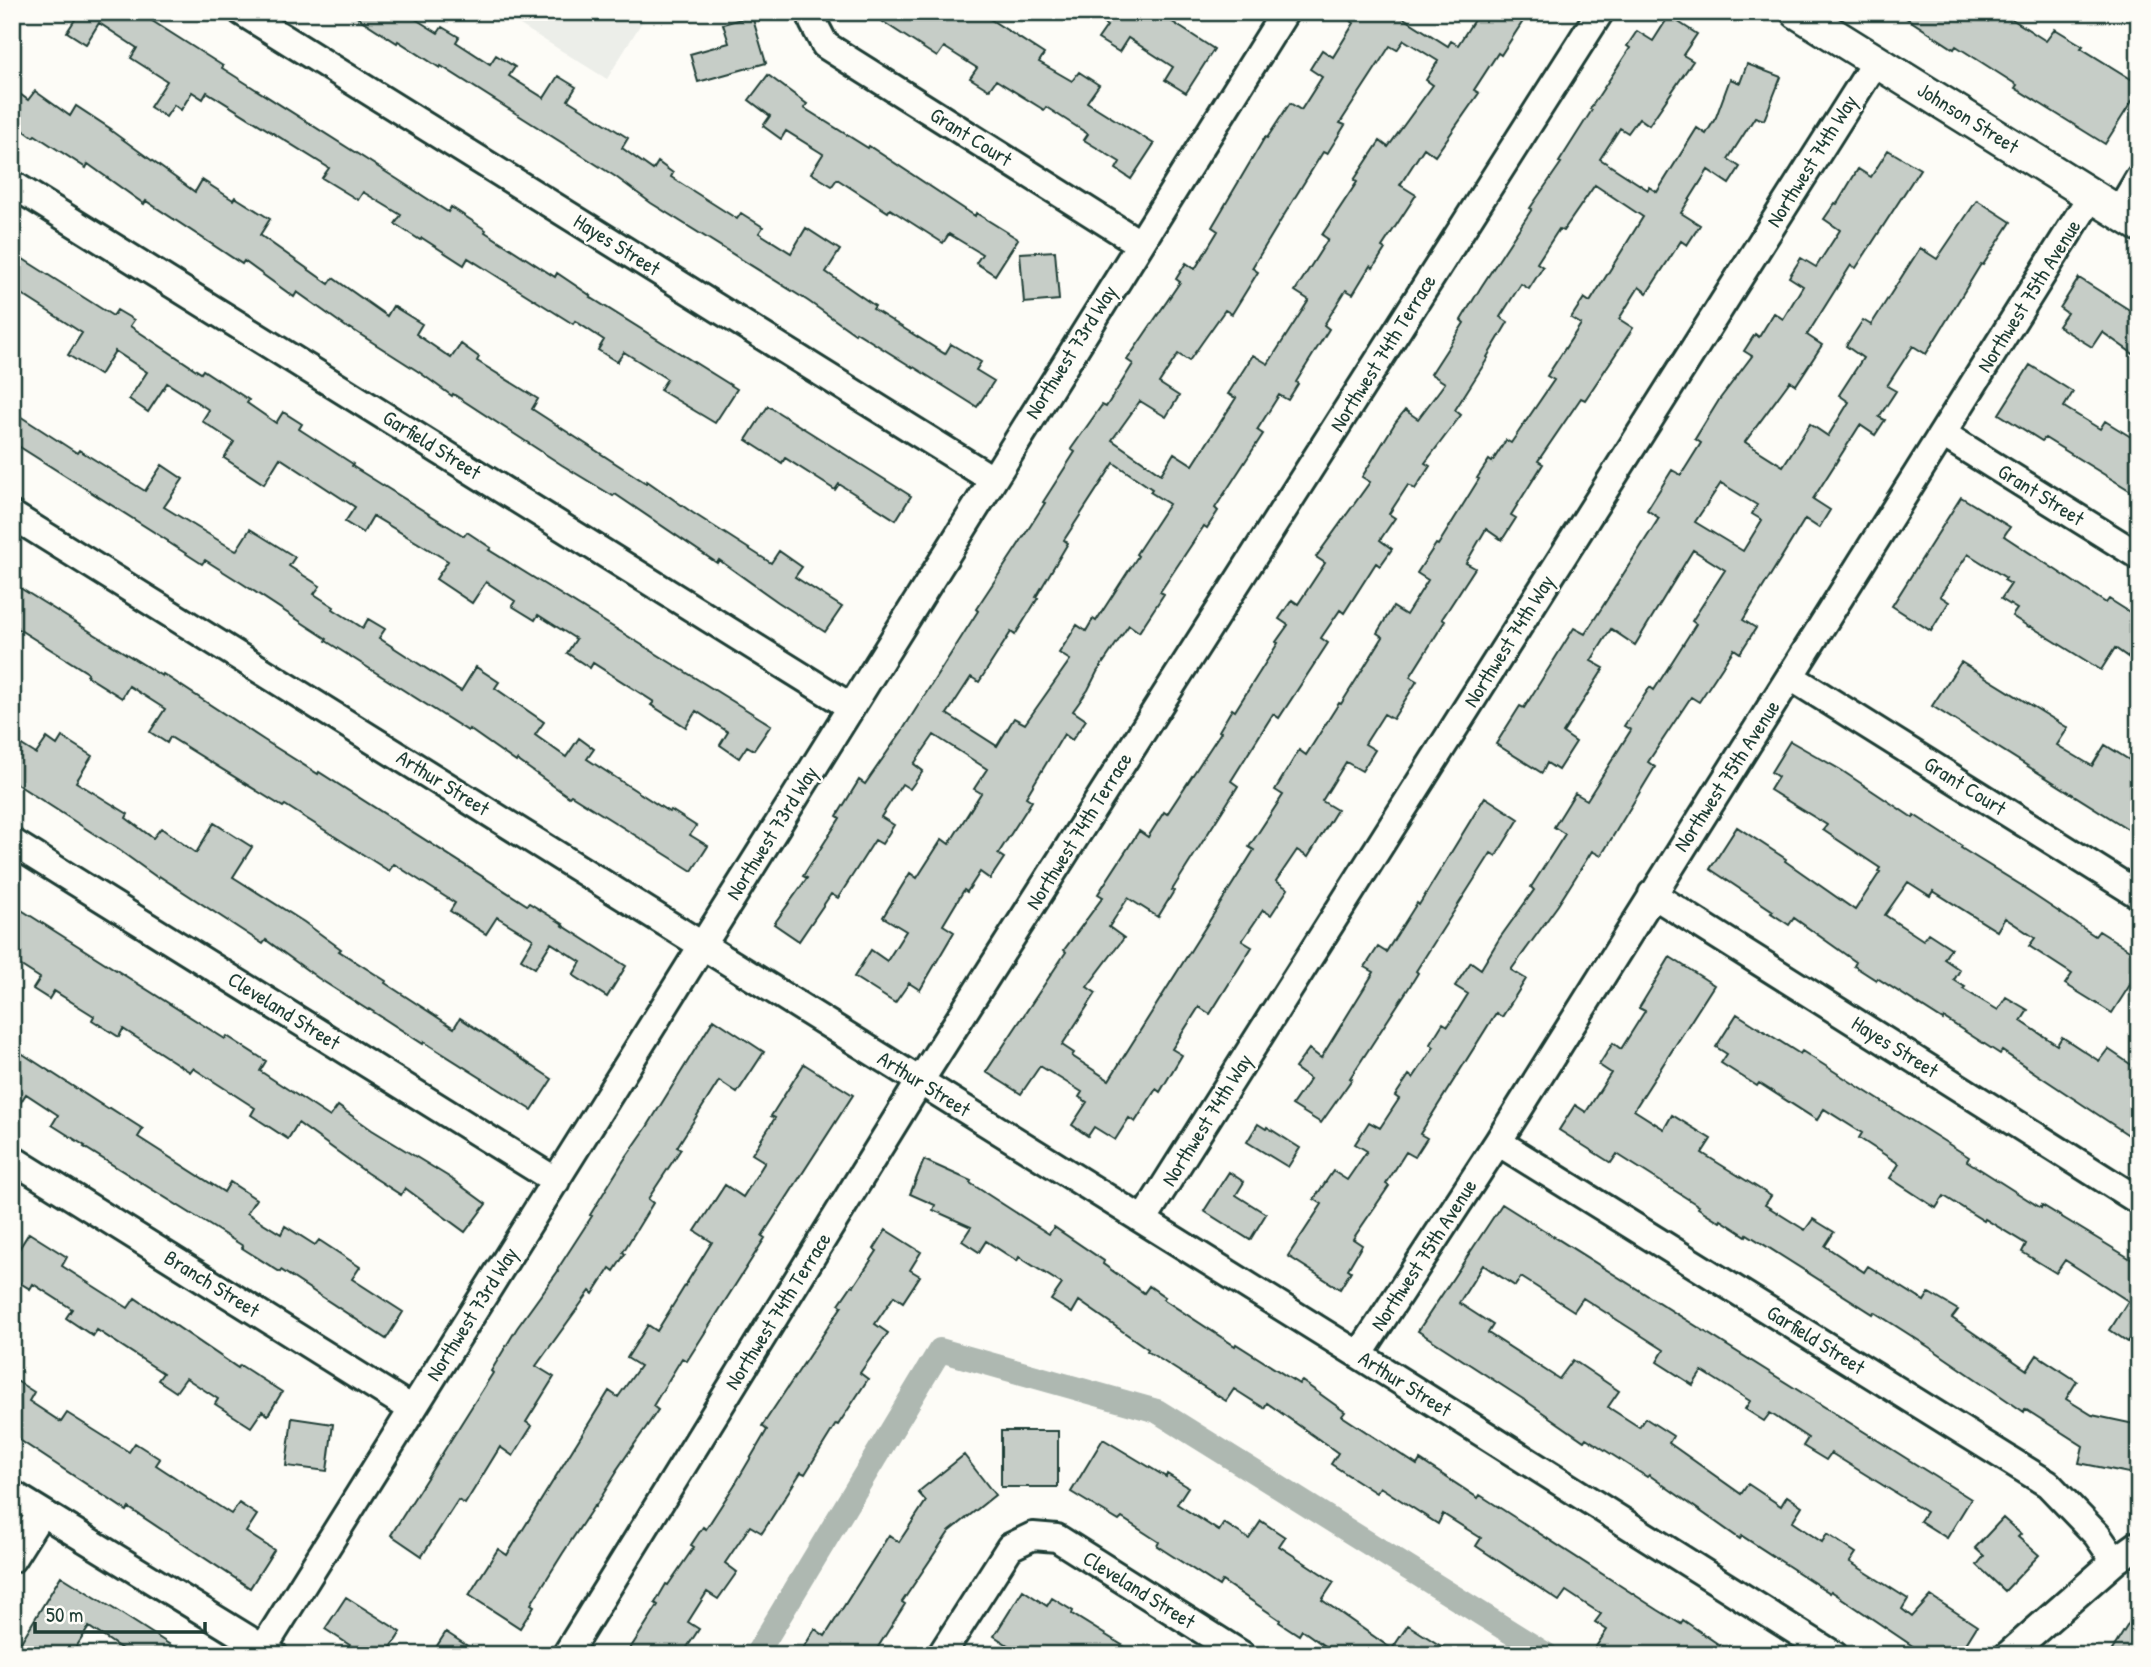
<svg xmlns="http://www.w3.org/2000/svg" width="2151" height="1667" viewBox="0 0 2151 1667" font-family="'Patrick Hand',sans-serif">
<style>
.built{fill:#eceee9}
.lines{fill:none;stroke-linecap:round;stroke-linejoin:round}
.canal{stroke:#aeb8b1;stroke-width:24}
.building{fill:#c6cdc7;stroke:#1f3d34;stroke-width:2;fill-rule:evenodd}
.minor-casing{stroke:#1f3d34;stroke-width:32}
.tertiary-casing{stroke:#1f3d34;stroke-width:37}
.minor{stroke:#fdfcf7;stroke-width:26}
.tertiary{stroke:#fdfcf7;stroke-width:32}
.labels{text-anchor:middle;stroke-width:5;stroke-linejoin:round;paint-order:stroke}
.street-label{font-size:21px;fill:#1f3d34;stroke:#fdfcf7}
</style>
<rect width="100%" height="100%" fill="#fdfcf7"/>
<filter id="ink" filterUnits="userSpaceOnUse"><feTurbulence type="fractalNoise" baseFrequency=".0143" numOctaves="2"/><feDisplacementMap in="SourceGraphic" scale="14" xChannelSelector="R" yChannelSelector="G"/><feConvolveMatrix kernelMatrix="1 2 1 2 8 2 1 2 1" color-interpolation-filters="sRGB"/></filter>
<g filter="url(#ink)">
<!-- built -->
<path class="built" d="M499,12H648L607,79Z"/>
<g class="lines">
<!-- canal -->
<path class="canal" d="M756,1655L940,1350L1157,1411L1547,1655"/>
</g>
<!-- building -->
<path class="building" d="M80,12H138L223,66L222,68L397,179L448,212L451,207L486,230L485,232L555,277L557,273L591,296L590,297L737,389L715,423L660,390L667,379L624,352L617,362L598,350L604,340L575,321L573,324L468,258L464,265L422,238L420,240L395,224L401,215L363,192L358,200L322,178L329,168L207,92L203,99L192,92L181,110L174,105L166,117L150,107L167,81L131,58L137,48L99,23L86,44L67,32Z
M349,12H404L438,33L442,27L459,37L456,42L490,64L496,55L515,67L509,76L544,98L558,76L576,87L568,100L628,138L622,148L653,170L658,162L673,173L671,177L737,219L741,213L763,227L759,233L791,253L806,228L840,250L826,272L875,306L873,309L945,354L951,344L981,362L976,370L994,381L977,407L912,366V367L856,332L855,334L808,301L651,203L616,177L441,66L440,68L398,41L397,43Z
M868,12H979L1044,54L1039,62L1072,81L1079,72L1099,85L1087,102L1154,144L1131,179L1116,169L1120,162L1084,140L1088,134L1046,107L1044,110L996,80L989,90L970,78L977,68L944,47L937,57Z
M1086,12H1157L1214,49L1186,93L1165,80L1173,67L1128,38L1119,52L1098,39L1107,26Z
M1336,12H1394L1448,46L1451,41L1458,45L1479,12H1529L1501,55L1498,53L1474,90L1479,93L1435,156L1424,148L1400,185L1416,195L1382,247L1385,249L1373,268L1370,266L1353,294L1346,290L1324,325L1329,329L1296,382L1298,384L1288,400L1279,395L1257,430L1263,434L1215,508L1218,511L1207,528L1204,526L1160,592L1164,594L1139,632L1129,625L1097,672L1088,690L1073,711L1086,720L1072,740L1064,734L1026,797L1032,801L998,854L1004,858L990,879L980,872L967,892L964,890L943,925L954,932L920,990L909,983L895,1003L854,977L871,950L887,961L906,931L883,917L910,873L917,878L942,839L949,844L981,793L974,789L987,769L934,735L914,764L923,771L910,789L902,784L881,817L894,825L882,844L875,840L838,898L831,894L799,941L774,924L807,878L803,876L840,818L837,816L859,780L865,784L902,731L978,611L976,609L1015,550L1045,503L1043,502L1075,452L1071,449L1102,405L1106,407L1133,364L1127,360L1180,282L1176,279L1186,263L1195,269L1218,231L1212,227L1265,137L1267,138L1290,103L1301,110L1322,77L1310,69L1322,50L1333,57L1354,23ZM1404,40L1438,61L1426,80L1433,85L1388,147L1380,141L1354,180L1357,182L1322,235L1328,239L1295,291L1309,300L1268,364L1253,355L1228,394L1236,398L1193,465L1174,453L1161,474L1112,440L1140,401L1166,417L1179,396L1159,383L1178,354L1189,361L1225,310L1232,314L1258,272L1252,268L1281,220L1323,152L1327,154L1345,125L1340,123L1390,46L1397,50ZM1114,463L1152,489L1150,492L1169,504L1136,554L1138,556L1096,621L1093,619L1086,631L1077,625L1059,653L1070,660L1025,724L1014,718L997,746L947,714L971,677L979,682L1011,632L1015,635L1038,598L1036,597L1068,543L1064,540Z
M1897,12H1974L1988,21L1993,12H2001L2046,41L2055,29L2083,46L2081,48L2139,84V90L2105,144L2015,88L2017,85L1956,46L1954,49Z
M752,16L766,63L698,82L690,54L729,43L723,24Z
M1669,16L1697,34L1683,55L1693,61L1649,125L1639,118L1628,133L1620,128L1600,159L1648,190L1649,187L1657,192L1697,128L1706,134L1716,117L1730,79L1740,83L1747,64L1781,77L1764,120L1755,117L1728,159L1740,167L1729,184L1708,170L1681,213L1700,225L1687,245L1681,241L1647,293L1639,287L1619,319L1633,328L1585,400L1581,398L1538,461L1543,464L1511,515L1516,518L1502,540L1486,529L1466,563L1475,568L1442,619L1445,621L1410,677L1417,681L1393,719L1384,714L1365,744L1375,750L1362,771L1346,762L1322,801L1337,810L1308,857L1297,850L1276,881L1288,889L1271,915L1263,910L1242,941L1252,947L1210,1014L1199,1007L1172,1049L1182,1055L1160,1092L1156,1089L1135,1122L1129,1118L1115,1140L1094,1127L1088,1136L1072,1125L1087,1102L1079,1097L1082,1092L1040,1066L1021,1094L986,1072L1066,952L1064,950L1103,897L1098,894L1139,831L1148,837L1164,812L1167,814L1221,732L1219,731L1232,709L1235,711L1278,643L1276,642L1288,625L1279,619L1292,600L1298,604L1325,563L1316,557L1370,482L1362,477L1395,423L1405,410L1418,419L1445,383L1431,374L1464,323L1461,320L1481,287L1532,209L1530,208L1561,163L1559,162L1592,110L1590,109L1630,48L1627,46L1637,31L1653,41ZM1595,185L1643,217L1590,302L1584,298L1571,318L1581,324L1547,376L1554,380L1511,443L1506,440L1492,462L1489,460L1477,478L1479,479L1438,545L1436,544L1417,573L1428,580L1406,615L1393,607L1377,633L1383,637L1341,704L1339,703L1306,755L1299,750L1275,790L1283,795L1249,847L1254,850L1109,1080L1072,1056L1074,1053L1062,1045L1096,993L1087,987L1124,938L1109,927L1128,898L1158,917L1174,891L1172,890L1238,786L1231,781L1273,714L1279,718L1328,643L1321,638L1340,610L1344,613L1376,563L1380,566L1392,549L1380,540L1395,518L1389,514L1408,485L1415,489L1430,466L1425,463L1461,415L1455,410L1488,358L1487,357L1508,322L1500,317L1521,284L1529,289L1543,267L1537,263L1559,229L1563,231Z
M768,75L807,104L804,108L868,148L869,146L975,216L976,213L1018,239L995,275L976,263L982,254L949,234L943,243L890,209L888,212L837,179L832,186L811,173L823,154L786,131L781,139L763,126L770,116L749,100Z
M12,88L28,100L35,91L70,116L76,106L111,129L110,130L195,192L202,180L233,200L235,197L270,219L260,235L329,284L333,278L387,316L393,306L422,324L416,334L451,358L461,344L479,357L477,361L538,399L532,409L646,483L647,481L693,513L771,563L779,551L802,567L795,577L842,607L825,632L778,602L719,560L717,563L615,494L613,496L562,465L453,394L452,396L419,372L350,328L349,329L297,292L294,297L244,261L242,264L146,201L144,204L88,164L86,168L35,135L33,137L12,122Z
M1888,150L1920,169L1856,268L1851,265L1807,335L1822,345L1796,385L1790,381L1745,442L1783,466L1810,424L1828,436L1849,402L1839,395L1863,358L1846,346L1863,320L1871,325L1920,248L1937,259L1977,200L2011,222L1983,265L1981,264L1926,354L1913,346L1887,386L1896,391L1879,417L1885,420L1875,435L1860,425L1813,499L1830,510L1819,528L1805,519L1743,620L1756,628L1740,653L1734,649L1699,702L1691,697L1648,762L1655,767L1601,856L1592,851L1558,905L1511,970L1526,979L1502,1017L1496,1013L1420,1134L1427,1138L1415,1157L1406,1152L1386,1184L1389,1186L1353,1239L1362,1245L1348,1269L1351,1271L1340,1289L1288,1256L1322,1204L1314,1199L1333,1171L1347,1180L1367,1151L1355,1144L1369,1122L1380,1128L1399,1099L1395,1096L1409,1075L1413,1078L1434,1047L1430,1044L1443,1023L1448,1026L1468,994L1455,986L1471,962L1481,969L1499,939L1534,890L1531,887L1565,834L1554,827L1575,793L1587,800L1631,730L1624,726L1650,687L1654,690L1696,624L1692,621L1725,570L1693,550L1635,645L1611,629L1591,661L1604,668L1563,733L1576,742L1558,770L1547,763L1542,773L1496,744L1520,706L1524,708L1574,628L1585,634L1617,584L1659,518L1647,510L1672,470L1681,475L1701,443L1695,439L1719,400L1752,356L1744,351L1755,334L1759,337L1774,313L1783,319L1803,286L1789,277L1801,258L1816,267L1840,230L1824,219L1835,203L1837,204L1858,169L1871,177ZM1721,483L1757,505L1752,514L1762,520L1743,551L1695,522Z
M1055,251L1059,300L1024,303L1020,253Z
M12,252L113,316L117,310L134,320L130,326L201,373L203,370L249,400L247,403L276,423L283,412L302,424L299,429L353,464L352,466L464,536L467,532L491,548L489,550L771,725L754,750L747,746L739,758L720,745L728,732L696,711L686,727L651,705L654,702L593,663L590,668L567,653L576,639L538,615L535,620L512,606L515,601L486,582L472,603L436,579L448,561L373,516L363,533L345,522L355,507L280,458L264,484L224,458L234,442L202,421L209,410L167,383L148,412L129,399L147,372L115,351L100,375L68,355L82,333L12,288Z
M2079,278L2139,316V358L2102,332L2092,347L2058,326L2067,313L2060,308Z
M2030,365L2073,392L2064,407L2100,429L2105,421L2139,442V496L2045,438L2042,441L1999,414Z
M768,406L911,496L896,520L839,484L835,490L785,458L782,463L746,440Z
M12,411L77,453L79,450L145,491L162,465L183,479L164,507L236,551L250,529L295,557L289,566L320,586L314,594L334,607L333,609L363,628L368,619L385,629L379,638L461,691L476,667L499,682L495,688L544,722L535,735L566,757L579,738L594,749L587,759L669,812L671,810L696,826L690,835L708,846L692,871L571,795L569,797L517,760L516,762L469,729L468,731L326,641L327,639L243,584L205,560L202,564L168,542V541L12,442Z
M1961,497L2010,527L2004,536L2106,603L2109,599L2139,618V665L2115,648L2101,670L2030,626L2029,627L2012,616L2017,609L2001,599L2011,584L2004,580L2006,578L1968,554L1940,596L1949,602L1931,631L1892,606Z
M12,583L162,676L163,674L264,740L318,774L319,772L527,905L529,903L563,924L562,925L626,966L607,997L573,975L581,962L551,943L535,968L521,959L533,939L497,917L486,934L450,911L455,903L394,864L389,871L285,805L283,807L170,737L167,743L150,732L165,709L129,686L122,698L87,676L88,673L12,625Z
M1961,662L2068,728L2057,745L2092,766L2105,745L2139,766V836L1932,706Z
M62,737L92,756L76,782L128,814L126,818L153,838L161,828L196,853L214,823L252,847L233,877L304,922L341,949L339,951L386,981L385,983L454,1028L460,1018L552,1079L532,1110L424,1042L423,1044L369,1009L368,1010L318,978L266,940L263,944L159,876L158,878L119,850L12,781V739L36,754L47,738L57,745Z
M1790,741L1841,770L1913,818L1914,815L1962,846L1961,848L2024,887L2023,888L2095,936L2099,931L2139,956V971L2112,1013L2065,984L2072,974L2029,946L2035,938L2005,918L1997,931L1933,891L1930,896L1908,882L1885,915L1923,940L1928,933L1951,948L1944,959L1960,970L1954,980L1965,987L1963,989L1998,1010L2006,997L2028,1010L2021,1021L2057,1045L2062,1037L2099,1061L2108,1049L2139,1070V1142L2002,1051L2000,1054L1944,1018L1943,1020L1877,978L1876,980L1854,966L1856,962L1794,918L1789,925L1771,913L1773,911L1710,869L1737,827L1786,859L1785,861L1855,910L1880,872L1878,871L1880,868L1823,830L1827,825L1770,790L1778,777L1771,772Z
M1485,797L1519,819L1496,856L1491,853L1416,971L1418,973L1408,989L1350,1078L1352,1079L1321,1123L1292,1105L1310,1079L1295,1068L1309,1049L1321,1058L1374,972L1365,967L1378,947L1386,952L1417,903L1419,905Z
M12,904L225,1039L227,1036L266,1061L260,1071L330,1117L338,1106L372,1130L449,1177L486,1204L465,1232L405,1188L401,1195L367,1173L298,1123L288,1139L251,1115L255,1108L193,1068L190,1072L123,1029L119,1037L92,1020L94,1016L54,991L49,999L33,989L40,978L12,960Z
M1670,957L1714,985L1634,1110L1664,1129L1672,1115L1711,1139L1702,1153L1771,1196L1765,1205L1805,1230L1813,1219L1834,1232L1825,1246L1864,1272L1868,1266L1924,1301L1929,1293L1958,1310L1952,1318L2027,1370L2037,1355L2077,1381L2066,1399L2092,1415L2139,1425V1450L2134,1474L2079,1463L2083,1446L2025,1409L2024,1412L1935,1351L1874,1312L1873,1314L1747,1234L1746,1236L1721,1220L1720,1222L1698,1208L1699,1206L1617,1154L1611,1163L1559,1130L1575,1105L1586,1112L1611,1073L1599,1065L1613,1043L1621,1049L1645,1011L1639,1008Z
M1737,1014L1800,1054L1802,1051L1969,1157L1967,1161L2041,1208L2042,1205L2139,1264V1325L2128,1342L2110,1330L2128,1301L2065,1260L2056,1273L2022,1252L2026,1244L1985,1219L1984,1221L1944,1196L1936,1208L1890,1178L1899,1164L1859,1138L1862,1133L1824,1109L1817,1120L1759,1083L1757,1086L1721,1063L1727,1054L1716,1047Z
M714,1019L764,1052L737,1093L719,1081L677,1147L681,1149L648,1199L653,1203L623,1252L625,1254L614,1271L610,1268L593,1294L590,1291L536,1366L554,1377L526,1422L532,1426L513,1456L500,1447L465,1504L458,1500L422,1556L391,1535L493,1373L491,1371L517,1328L558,1271L557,1270L592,1216L590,1215L624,1160L647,1127Z
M12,1047L108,1109L110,1108L143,1129L138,1137L224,1192L230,1182L256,1199L247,1213L281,1234L285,1226L315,1245L319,1240L360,1267L352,1279L403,1312L386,1339L281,1270L280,1272L242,1248L243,1246L84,1147L85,1146L52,1125L58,1115L26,1094L12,1116Z
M804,1064L853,1095L762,1236L765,1238L687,1361L682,1358L653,1406L658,1410L616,1471L617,1472L595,1507L594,1506L563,1553L531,1604L534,1606L520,1628L469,1595L498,1549L507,1555L609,1391L618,1397L640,1366L627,1358L648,1325L657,1331L712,1242L695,1231L725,1185L743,1197L765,1162L752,1154L775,1118L771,1116Z
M1258,1124L1266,1129L1267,1127L1300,1148L1288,1167L1247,1142Z
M924,1160L971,1181L970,1183L1049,1234L1054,1227L1104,1261L1103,1264L1144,1293L1149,1286L1165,1297L1163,1299L1235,1346L1236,1344L1299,1384L1302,1381L1345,1412L1342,1416L1417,1465L1420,1460L1478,1498L1480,1495L1658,1610L1681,1624L1683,1620L1734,1655H1605L1595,1648L1607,1630L1595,1622L1601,1614L1566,1591L1559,1601L1476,1546L1481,1538L1443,1514L1438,1524L1380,1487L1376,1493L1331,1464L1338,1453L1267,1403L1264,1408L1234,1389L1226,1401L1147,1351L1148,1349L1079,1301L1072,1313L1051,1300L1062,1284L1019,1257L1017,1261L986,1241L979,1252L962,1241L971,1227L933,1210L935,1205L910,1194Z
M1229,1172L1244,1182L1236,1195L1266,1214L1250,1240L1204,1211Z
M1502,1204L1971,1499L1947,1538L1920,1521L1926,1512L1831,1453L1826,1460L1803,1446L1808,1438L1770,1413L1764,1421L1745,1409L1750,1401L1702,1371L1693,1385L1657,1362L1664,1350L1583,1298L1574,1311L1521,1277L1515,1286L1483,1265L1459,1303L1493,1325L1488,1333L1559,1379L1573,1360L1619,1391L1608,1407L1639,1427L1645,1418L1673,1436L1669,1443L1741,1494L1748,1484L1781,1506L1787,1496L1802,1506L1792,1522L1822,1542L1827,1534L1856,1553L1850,1562L1908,1599L1902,1609L1912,1617L1931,1596L1977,1626L1959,1655H1926L1831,1591L1830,1593L1742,1536L1740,1539L1649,1475L1647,1477L1586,1438L1584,1441L1526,1401L1418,1331Z
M886,1230L921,1252L910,1270L920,1276L903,1302L894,1296L875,1324L888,1333L860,1373L868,1379L838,1425L836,1424L805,1474L801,1472L762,1533L750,1526L725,1563L737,1572L718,1599L707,1592L688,1622L699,1629L682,1655H626L658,1605L655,1603L666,1584L668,1585L694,1547L691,1545L703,1527L706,1529L737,1481L767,1430L762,1426L842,1306L839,1304L852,1285L854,1286L877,1251L874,1249Z
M29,1233L67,1257L62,1266L128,1308L135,1298L238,1368L240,1365L282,1392L268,1415L262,1411L251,1427L215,1404L218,1399L186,1378L176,1392L158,1380L163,1373L97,1330L93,1336L66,1318L72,1309L33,1284L30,1289L12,1278V1260Z
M12,1378L34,1392L29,1401L61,1422L67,1413L129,1452L135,1443L160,1459L156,1465L231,1514L239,1503L257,1515L246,1532L274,1550L250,1588L129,1508L127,1511L12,1435Z
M292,1418L333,1424L327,1471L286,1466Z
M1001,1431H1058V1487H1001Z
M1103,1439L1166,1477L1167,1474L1188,1487L1177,1504L1219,1531L1224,1523L1249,1539L1261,1521L1285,1537L1279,1546L1334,1582L1322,1600L1392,1649L1408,1625L1455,1655H1337L1302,1630L1299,1635L1279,1622L1280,1620L1222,1581L1219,1586L1157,1546L1159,1542L1122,1518L1119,1521L1071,1492Z
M964,1455L995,1495L949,1532L902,1602L905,1604L873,1655H799L815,1629L825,1636L889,1535L899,1542L926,1501L918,1492Z
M2003,1518L2021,1534L2018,1537L2039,1555L2005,1591L1977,1565L1984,1556L1975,1548Z
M61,1576L122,1614L186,1655H131L89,1627L71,1655H13Z
M1023,1590L1047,1606L1052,1598L1073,1611L1072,1614L1138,1655H1023L994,1636Z
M346,1597L401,1632L386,1655H365L325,1629Z
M2139,1607V1655H2109Z
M446,1632L481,1655H431Z"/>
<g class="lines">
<!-- minor casing -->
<g class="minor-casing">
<path id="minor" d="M242,12L992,479
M813,12V22L825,45L1139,243
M12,184L851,707
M2119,212L2139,178
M1943,434L2139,556
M12,515L1359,1355L1834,1655
M1791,677L2139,895
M12,842L556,1181
M1652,894L2139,1201
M1498,1142L2048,1484L2097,1535L2115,1561
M12,1159L412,1409
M1143,1220L1876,61
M1359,1355L1498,1142L2092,195
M12,1494L274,1655
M12,1559L41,1513
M259,1655C457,1338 655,1022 852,706C996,474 1139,242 1285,12
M566,1655L920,1081L1600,12
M941,1655L1010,1547L1033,1536L1057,1538L1242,1655
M2008,1655L2115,1561L2139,1544"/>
</g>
<!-- tertiary casing -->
<g class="tertiary-casing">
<path id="tertiary" d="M1797,12L2139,225"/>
</g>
<!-- minor -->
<use href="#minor" class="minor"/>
<!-- tertiary -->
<use href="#tertiary" class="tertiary"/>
</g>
</g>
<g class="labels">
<!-- street labels -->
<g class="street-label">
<text transform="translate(1968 118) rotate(32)" y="7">Johnson Street</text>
<text transform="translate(971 137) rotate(32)" y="7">Grant Court</text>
<text transform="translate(1812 161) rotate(-58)" y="7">Northwest 74th Way</text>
<text transform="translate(617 245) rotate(32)" y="7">Hayes Street</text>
<text transform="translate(2029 296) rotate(-58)" y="7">Northwest 75th Avenue</text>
<text transform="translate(1071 352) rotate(-58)" y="7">Northwest 73rd Way</text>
<text transform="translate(1383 353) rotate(-58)" y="7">Northwest 74th Terrace</text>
<text transform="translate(432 445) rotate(32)" y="7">Garfield Street</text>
<text transform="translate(2041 495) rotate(32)" y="7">Grant Street</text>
<text transform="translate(1509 641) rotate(-58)" y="7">Northwest 74th Way</text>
<text transform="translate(1727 776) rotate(-57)" y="7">Northwest 75th Avenue</text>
<text transform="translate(443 783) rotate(32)" y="7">Arthur Street</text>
<text transform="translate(1965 786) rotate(32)" y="7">Grant Court</text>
<text transform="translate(1079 831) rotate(-58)" y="7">Northwest 74th Terrace</text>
<text transform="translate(772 833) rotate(-58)" y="7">Northwest 73rd Way</text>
<text transform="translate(284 1011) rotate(32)" y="7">Cleveland Street</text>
<text transform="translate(1895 1047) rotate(32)" y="7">Hayes Street</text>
<text transform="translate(924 1084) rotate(32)" y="7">Arthur Street</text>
<text transform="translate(1207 1120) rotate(-58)" y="7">Northwest 74th Way</text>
<text transform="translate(1424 1255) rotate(-57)" y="7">Northwest 75th Avenue</text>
<text transform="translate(212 1284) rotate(32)" y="7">Branch Street</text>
<text transform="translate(778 1311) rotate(-58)" y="7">Northwest 74th Terrace</text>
<text transform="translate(472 1314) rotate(-58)" y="7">Northwest 73rd Way</text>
<text transform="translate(1816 1340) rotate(32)" y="7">Garfield Street</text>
<text transform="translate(1405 1384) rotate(32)" y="7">Arthur Street</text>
<text transform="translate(1139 1590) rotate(32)" y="7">Cleveland Street</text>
</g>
</g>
<!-- margin -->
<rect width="2151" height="1667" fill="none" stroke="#fdfcf7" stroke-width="42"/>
<rect x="21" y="21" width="2109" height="1625" fill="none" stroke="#1f3d34" stroke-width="2.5" filter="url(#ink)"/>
<!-- scale -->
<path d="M35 1622v10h170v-10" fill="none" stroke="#1f3d34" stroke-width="3.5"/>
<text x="46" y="1622" font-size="21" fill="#1f3d34" stroke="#fdfcf7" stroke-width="5" paint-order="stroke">50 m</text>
</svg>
